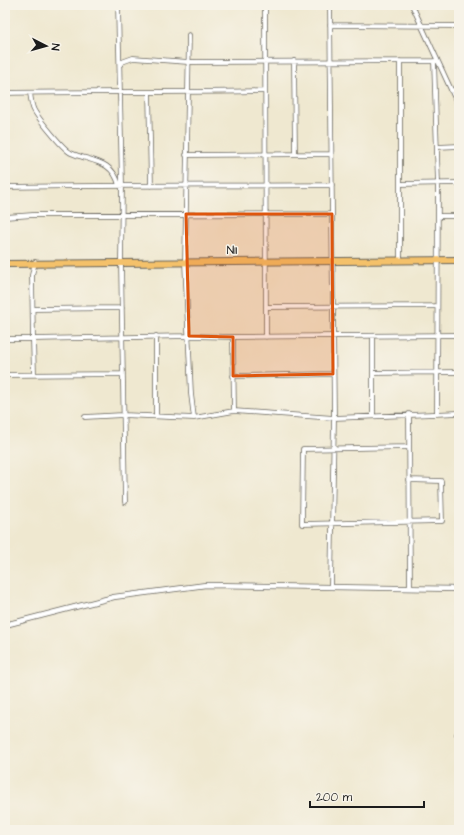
<svg xmlns="http://www.w3.org/2000/svg" width="464" height="835" viewBox="0 0 464 835" font-family="'Architects Daughter',sans-serif">
<style>
.lines{fill:none;stroke-linecap:round;stroke-linejoin:round}
.minor-casing{stroke:#66635b;stroke-width:5.5}
.tertiary-casing{stroke:#66635b;stroke-width:6}
.primary-casing{stroke:#66635b;stroke-width:8}
.minor{stroke:#fff;stroke-width:4}
.tertiary{stroke:#fff;stroke-width:4.5}
.primary{stroke:#f4c16b;stroke-width:6}
.marked{fill:#de560d;fill-opacity:0.2;stroke:#de560d;stroke-width:3;stroke-linejoin:round}
.labels{text-anchor:middle;stroke-width:3;stroke-linejoin:round;paint-order:stroke}
.street-label{font-size:12px;fill:#1c1c1c;stroke:#f7f3e8}
</style>
<rect width="100%" height="100%" fill="#f7f3e8"/>
<filter id="ink" filterUnits="userSpaceOnUse"><feTurbulence type="fractalNoise" baseFrequency=".025" numOctaves="2"/><feDisplacementMap in="SourceGraphic" scale="8" xChannelSelector="R" yChannelSelector="G"/><feConvolveMatrix kernelMatrix="1 2 1 2 8 2 1 2 1" color-interpolation-filters="sRGB"/></filter>
<filter id="wash" filterUnits="userSpaceOnUse"><feTurbulence type="fractalNoise" baseFrequency=".012" numOctaves="4" result="noise"/><feDisplacementMap in="SourceGraphic" scale="16" xChannelSelector="R" yChannelSelector="G"/><feGaussianBlur stdDeviation="0.9" result="paint"/><feColorMatrix in="noise" values="0 0 0 0 0 0 0 0 0 0 0 0 0 0 0 0 0 1.4 0 .05"/><feComposite in="paint" operator="in"/></filter>
<g filter="url(#wash)">
<rect width="100%" height="100%" fill="#efe8d0"/>
</g>
<g filter="url(#ink)">
<g class="lines">
<!-- minor casing -->
<g class="minor-casing">
<path id="minor" d="M118,5L122,185L121,262L125,502
M265,5L266,337
M330,5L334,418L331,586
M412,5L459,107
M330,25L459,26
M189,35L185,262L191,394L194,418
M294,61L295,154
M400,61V260
M434,61L438,184L437,414
M120,65L122,62L133,58L188,62L436,61
M451,91L459,90
M149,92L151,186
M5,93C92,91 179,93 265,91
M30,93C31,98 31,103 33,108C36,116 63,149 71,153C91,162 112,159 119,185
M437,147L459,146
M186,155L331,154
M5,181L9,187
M400,184L459,183
M5,187C114,185 223,186 332,185
M438,216H459
M5,217L33,215L332,214
M266,307L437,306
M33,309L122,308
M156,336V416
M233,337L234,411
M373,337V416
M5,339H33L32,275L35,262
M373,373L459,372
M34,374L33,339L189,336L233,337L459,335
M5,375L123,374
M233,376L333,374
M409,414L410,588
M85,417L123,415L194,418L234,411L334,418L459,413
M409,480L441,481L442,521L302,524L303,449L409,447
M5,611L6,625
M457,734L459,735"/>
</g>
<!-- tertiary casing -->
<g class="tertiary-casing">
<path id="tertiary" d="M5,625L114,597L206,585L459,589"/>
</g>
<!-- primary casing -->
<g class="primary-casing">
<path id="primary" d="M5,264L459,260"/>
</g>
<!-- minor -->
<use href="#minor" class="minor"/>
<!-- tertiary -->
<use href="#tertiary" class="tertiary"/>
<!-- primary -->
<use href="#primary" class="primary"/>
</g>
</g>
<!-- marked area -->
<path class="marked" d="M186,214H332L333,374L233,376V337L189,336Z"/>
<g class="labels">
<!-- street labels -->
<g class="street-label">
<text transform="translate(232 250) rotate(-1)" y="4">N11</text>
</g>
</g>
<!-- margin -->
<rect width="464" height="835" fill="none" stroke="#f7f3e8" stroke-width="20"/>
<!-- north arrow -->
<g transform="translate(46 46) rotate(96)" stroke="#f7f3e8" stroke-width="3" paint-order="stroke">
<path d="M0-3L7 15L0 10L-7 15Z" fill="#1c1c1c"/>
<text y="-6" font-size="11" font-weight="bold" text-anchor="middle" fill="#1c1c1c">N</text>
</g>
<!-- scale -->
<path d="M310 801v6h114v-6" fill="none" stroke="#1c1c1c" stroke-width="2"/>
<text x="316" y="801" font-size="12" fill="#1c1c1c" stroke="#f7f3e8" stroke-width="3" paint-order="stroke">200 m</text>
</svg>
